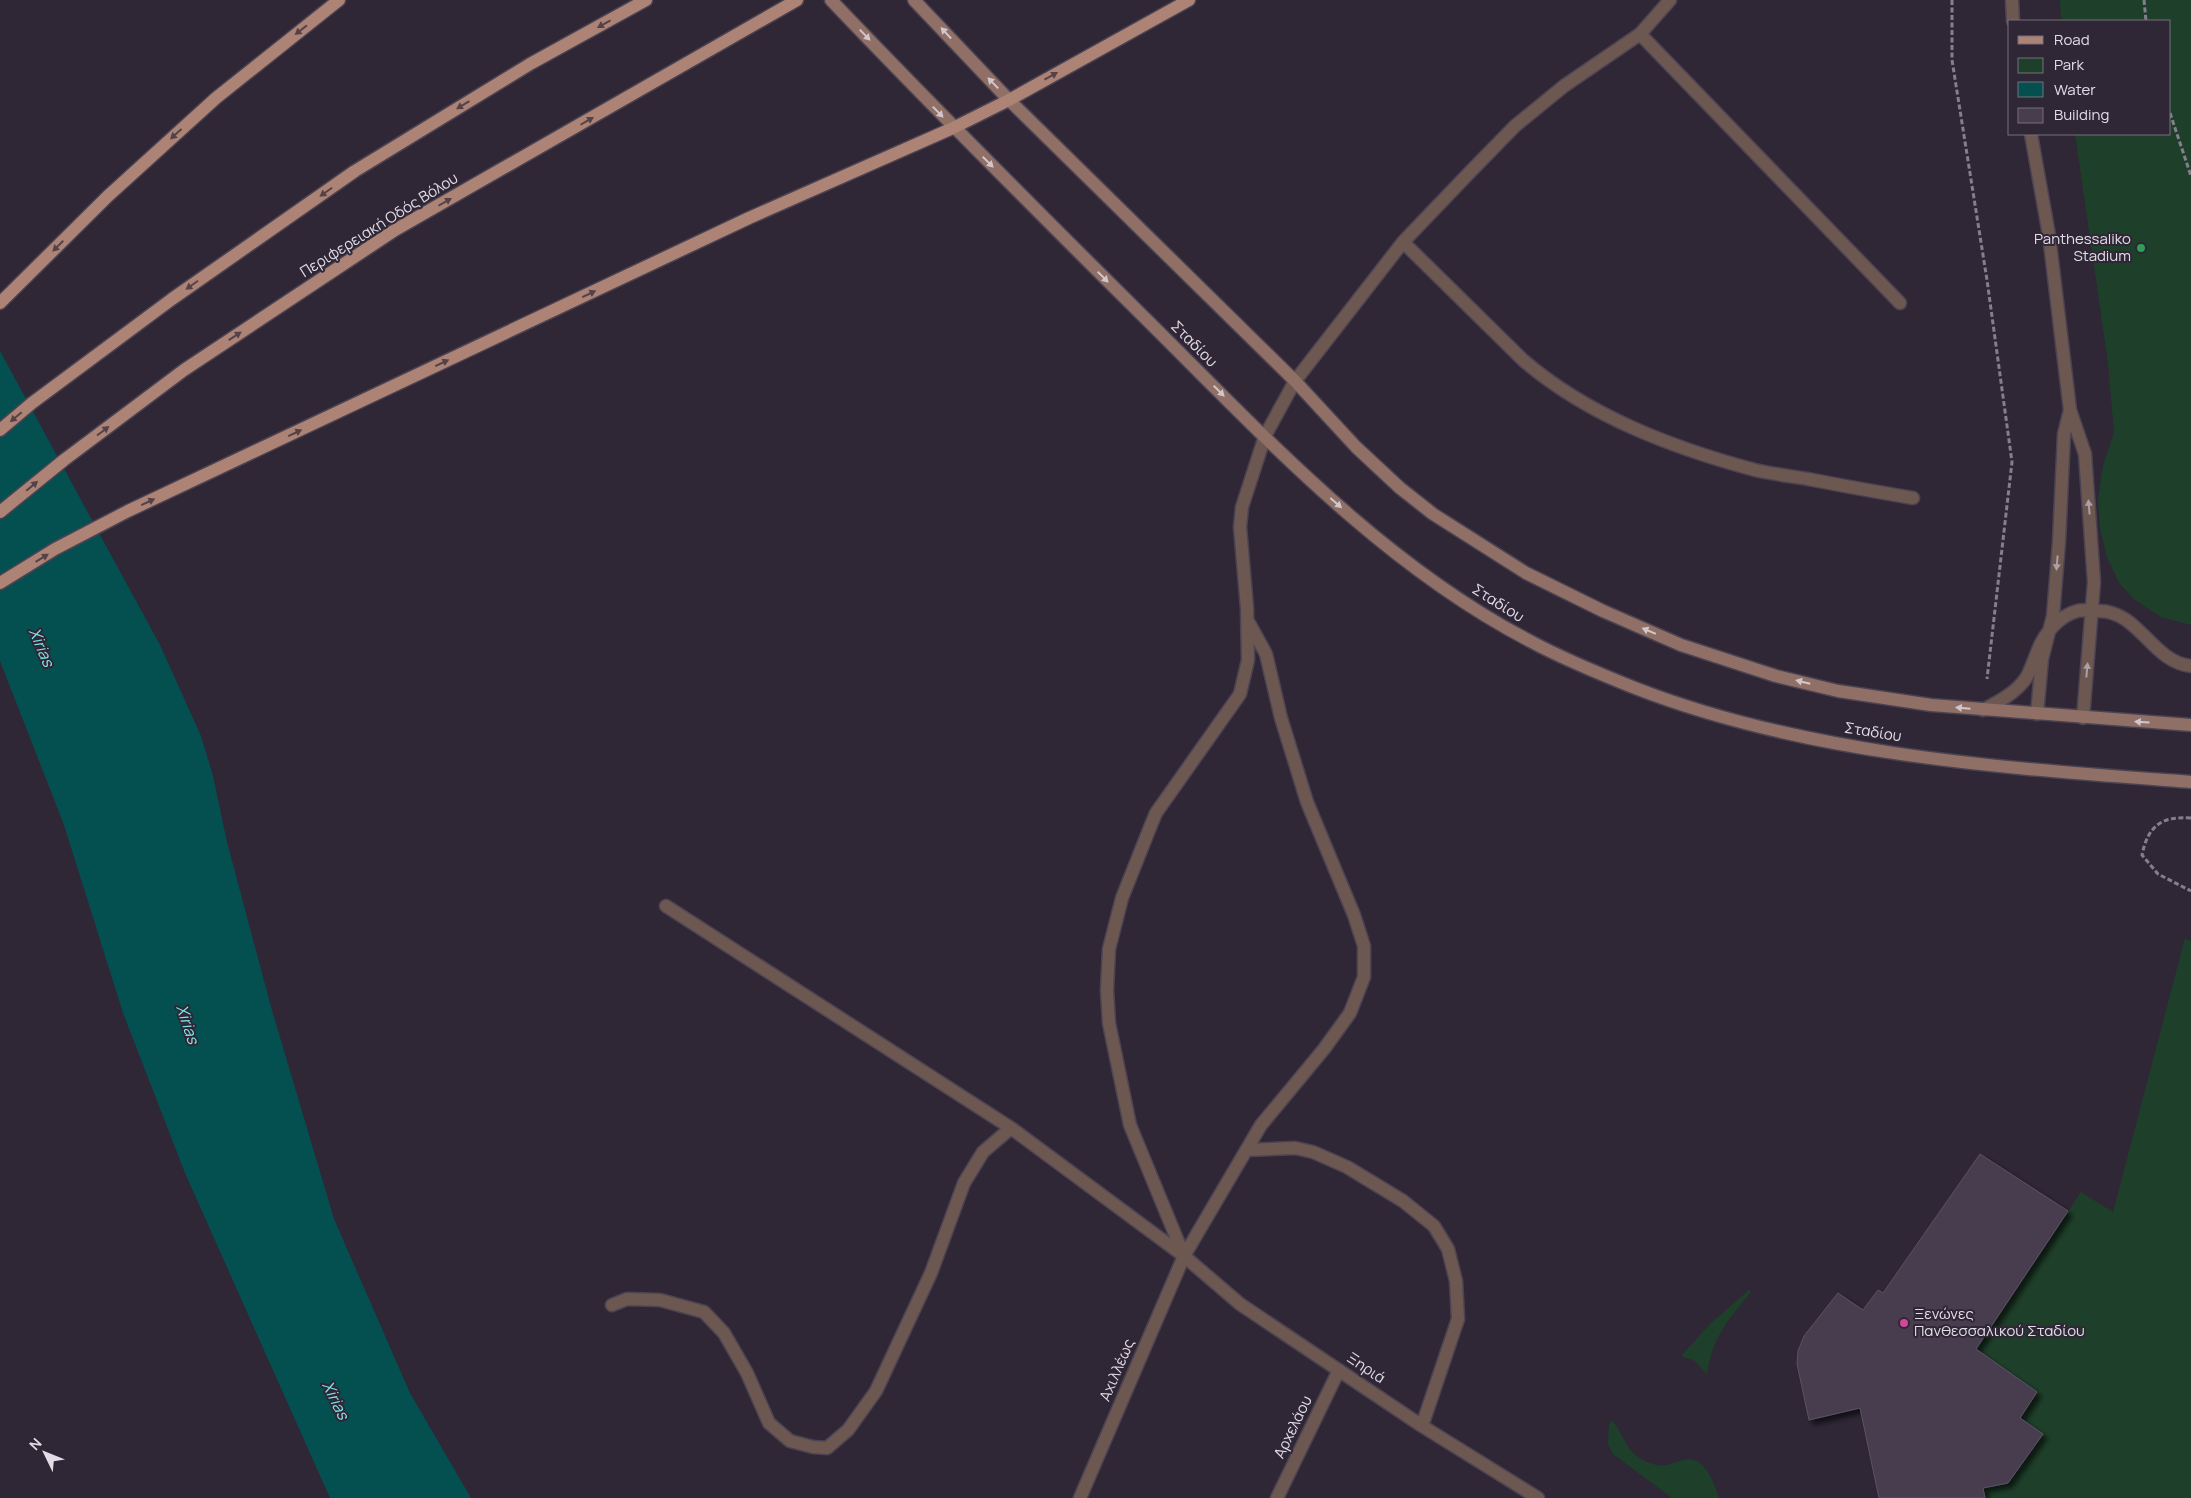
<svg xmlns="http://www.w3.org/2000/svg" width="2191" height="1498" viewBox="0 0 2191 1498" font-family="Manrope,sans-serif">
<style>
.green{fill:#1e402a}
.water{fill:#045051}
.building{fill:#473d4f;stroke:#5c5164;filter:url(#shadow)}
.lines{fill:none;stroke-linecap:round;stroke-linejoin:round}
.service-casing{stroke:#4c4352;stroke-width:15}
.minor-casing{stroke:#4c4352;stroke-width:15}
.secondary-casing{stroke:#4c4352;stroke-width:15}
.primary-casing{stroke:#4c4352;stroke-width:15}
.path{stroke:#867e8c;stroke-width:3;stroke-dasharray:5 2.5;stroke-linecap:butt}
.service{stroke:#6c5751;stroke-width:12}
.minor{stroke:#6c5751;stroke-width:12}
.secondary{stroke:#907066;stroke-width:12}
.primary{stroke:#ad8375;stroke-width:12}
.oneway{fill:#554249}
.oneway2{fill:#d2c6cd}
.oneway3{fill:#ada0a4}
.leisure-dot{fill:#2e9e5b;stroke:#2f2636;stroke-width:2}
.hotel-dot{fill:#d1479c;stroke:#2f2636;stroke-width:2}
.labels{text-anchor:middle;stroke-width:4;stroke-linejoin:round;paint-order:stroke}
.street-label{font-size:15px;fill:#e2dce7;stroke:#2f2636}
.poi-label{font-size:15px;fill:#e2dce7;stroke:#2f2636;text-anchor:end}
.water-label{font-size:16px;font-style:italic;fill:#81e6e8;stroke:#2f2636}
</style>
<defs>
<filter id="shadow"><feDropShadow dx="4.5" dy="4.5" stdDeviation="2.5" flood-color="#0009"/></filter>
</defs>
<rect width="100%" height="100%" fill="#2f2636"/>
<!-- green -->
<path class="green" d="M2060,0H2191V625L2161,617L2135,600L2119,583L2107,557L2100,529L2098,500L2103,466L2114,432L2108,363L2075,134H2170V21H2061Z
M2185,938L2191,941V1498H1985L1983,1488L2008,1483L2043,1434L2020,1418L2037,1392L1976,1349L2081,1192L2113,1212Z
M1750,1289V1293C1727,1321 1712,1338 1707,1375L1695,1361L1681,1356L1710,1324Z
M1612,1420C1627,1439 1625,1455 1653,1464C1664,1468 1673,1463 1683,1460C1704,1454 1714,1482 1719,1498H1672L1613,1454L1608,1444L1609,1424Z"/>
<!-- water -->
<path class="water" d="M0,351L160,645L201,736L213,776L227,842L271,1007L334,1219L410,1393L471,1498H330L185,1173L123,1013L64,825L0,661Z"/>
<!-- building -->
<path class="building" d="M1980,1154L2068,1211L1976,1349L2037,1392L2020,1418L2043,1434L2008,1483L1983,1488L1985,1498H1879L1860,1408L1809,1420L1797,1364L1798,1351L1804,1336L1838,1293L1863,1310L1878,1290L1883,1293Z"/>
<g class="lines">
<!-- service casing -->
<g class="service-casing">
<path id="service" d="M2012,0L2013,21
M2031,134L2049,235L2070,410L2085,454L2094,582L2083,718
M1983,710C1998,702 2016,693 2026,678C2031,670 2034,659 2038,650C2044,634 2059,616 2077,611C2083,609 2093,611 2099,611C2139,611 2152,662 2191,666
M2037,714L2042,659L2053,616L2059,542L2064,434L2070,410"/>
</g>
<!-- minor casing -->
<g class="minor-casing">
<path id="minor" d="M1640,34L1900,303
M1403,242L1523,360C1588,416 1673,448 1755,470C1772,474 1790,476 1808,479C1843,486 1878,492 1913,498
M666,906L1011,1128L1184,1256L1240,1304L1422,1426L1538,1498
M1247,1150L1295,1148L1313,1152L1347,1167L1403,1201L1434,1226L1448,1249L1456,1281L1458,1319L1422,1426
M1184,1256L1130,1125L1109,1023L1107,990L1109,949L1122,898L1151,825L1156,813L1240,694L1248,660L1247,608L1240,527L1242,507L1265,436L1295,381L1403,242L1471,171L1515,126L1564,86L1640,34L1670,0
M612,1305L627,1299L660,1300L704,1312L724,1333L747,1373L769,1423L790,1441L813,1447L827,1448L848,1430L876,1391L931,1273L964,1183L983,1152L1011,1128
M1080,1498L1184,1256L1261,1125L1324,1049L1350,1013L1364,977V946L1354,915L1307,802L1281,718L1266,654L1249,623
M1277,1498L1339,1370"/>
</g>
<!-- secondary casing -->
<g class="secondary-casing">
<path id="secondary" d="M831,0C935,109 1041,215 1148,321C1265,437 1382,564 1530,641C1563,659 1600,674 1635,688C1810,756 2006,768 2191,782
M914,0L1009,100L1295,381L1356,447L1400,488L1433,514L1526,573L1603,611L1681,645L1776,676L1838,691L1931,705L2191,725"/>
</g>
<!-- primary casing -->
<g class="primary-casing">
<path id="primary" d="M0,303L108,196L216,98L339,0
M0,430L32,403L172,299L355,171L530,64L646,0
M0,512L64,460L184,370L395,230L797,0
M0,583L55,549L128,511L749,218L953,128L1009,100L1189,0"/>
</g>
<!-- path -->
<path class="path" d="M1952,0V60L1987,280L2012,462L1987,679
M2144,0L2146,21
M2170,113L2191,176
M2191,818C2161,816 2148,826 2142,855L2158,874L2191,891"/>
<!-- service -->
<use href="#service" class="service"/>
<!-- minor -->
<use href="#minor" class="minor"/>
<!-- secondary -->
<use href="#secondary" class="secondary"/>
<!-- primary -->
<use href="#primary" class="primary"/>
</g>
<!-- one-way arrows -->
<defs><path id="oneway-solid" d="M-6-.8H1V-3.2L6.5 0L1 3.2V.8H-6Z" transform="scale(1.25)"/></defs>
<g class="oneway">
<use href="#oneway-solid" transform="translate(604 24) rotate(151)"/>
<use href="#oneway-solid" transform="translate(301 30) rotate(142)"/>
<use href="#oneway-solid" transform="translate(1051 76) rotate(-29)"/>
<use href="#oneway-solid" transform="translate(463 105) rotate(149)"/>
<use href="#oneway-solid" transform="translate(587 121) rotate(-30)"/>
<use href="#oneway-solid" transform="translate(176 134) rotate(138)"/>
<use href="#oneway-solid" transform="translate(326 192) rotate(145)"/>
<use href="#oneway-solid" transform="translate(445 202) rotate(-30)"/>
<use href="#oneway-solid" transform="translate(58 246) rotate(135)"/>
<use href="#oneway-solid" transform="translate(192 285) rotate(145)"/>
<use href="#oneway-solid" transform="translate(589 294) rotate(-25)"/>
<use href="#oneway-solid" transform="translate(235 336) rotate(-33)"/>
<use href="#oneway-solid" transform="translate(442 363) rotate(-25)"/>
<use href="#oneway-solid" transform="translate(16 417) rotate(140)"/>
<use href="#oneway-solid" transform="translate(103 431) rotate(-37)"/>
<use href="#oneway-solid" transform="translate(295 433) rotate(-25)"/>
<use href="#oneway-solid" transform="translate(32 486) rotate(-40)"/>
<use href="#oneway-solid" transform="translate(148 502) rotate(-25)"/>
<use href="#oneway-solid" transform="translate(42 558) rotate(-31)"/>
</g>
<g class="oneway2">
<use href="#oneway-solid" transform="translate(946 33) rotate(-133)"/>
<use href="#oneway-solid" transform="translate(865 35) rotate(46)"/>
<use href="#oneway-solid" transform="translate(993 83) rotate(-134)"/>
<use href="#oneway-solid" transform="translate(938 112) rotate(46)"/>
<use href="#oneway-solid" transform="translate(988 162) rotate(45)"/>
<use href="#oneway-solid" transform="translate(1103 277) rotate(45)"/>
<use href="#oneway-solid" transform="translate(1219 391) rotate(45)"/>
<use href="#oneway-solid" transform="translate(1336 503) rotate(41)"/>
<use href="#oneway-solid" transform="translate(1649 631) rotate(-157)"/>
<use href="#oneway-solid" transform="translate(1803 682) rotate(-166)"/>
<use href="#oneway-solid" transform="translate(1963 708) rotate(-175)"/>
<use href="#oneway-solid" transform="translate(2142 722) rotate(-176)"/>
</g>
<g class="oneway3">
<use href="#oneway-solid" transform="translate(2089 507) rotate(-95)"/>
<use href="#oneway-solid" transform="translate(2057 563) rotate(95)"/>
<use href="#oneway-solid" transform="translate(2087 670) rotate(-85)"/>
</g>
<!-- markers -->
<circle class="leisure-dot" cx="2141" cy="248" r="5"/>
<circle class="hotel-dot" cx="1904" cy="1323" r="5"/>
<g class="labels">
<!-- street labels -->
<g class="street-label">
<text transform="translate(379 225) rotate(-32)" y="5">Περιφερειακή Οδός Βόλου</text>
<text transform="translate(1194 344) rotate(45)" y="5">Σταδίου</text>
<text transform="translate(1498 603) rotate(32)" y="5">Σταδίου</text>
<text transform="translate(1873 732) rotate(9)" y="5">Σταδίου</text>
<text transform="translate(1366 1368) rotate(34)" y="5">Ξηριά</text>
<text transform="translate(1117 1370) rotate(-67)" y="5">Αχιλλέως</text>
<text transform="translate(1293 1427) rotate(-64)" y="5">Αρχελάου</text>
</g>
<!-- poi labels -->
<g class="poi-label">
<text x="2131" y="244">Panthessaliko<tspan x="2131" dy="17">Stadium</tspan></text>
<text x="1914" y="1319" text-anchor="start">Ξενώνες<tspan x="1914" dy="17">Πανθεσσαλικού Σταδίου</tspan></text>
</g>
<!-- water labels -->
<g class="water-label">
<text transform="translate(42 647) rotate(67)" y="6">Xirias</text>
<text transform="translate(188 1024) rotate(72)" y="6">Xirias</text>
<text transform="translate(336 1400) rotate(64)" y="6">Xirias</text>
</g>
</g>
<!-- legend -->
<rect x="2008" y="20" width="162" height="115" fill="#2f2636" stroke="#776f7d"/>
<rect x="2018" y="36" width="25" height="8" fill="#ad8375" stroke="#776f7d"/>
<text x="2054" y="45" font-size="15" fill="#e2dce7">Road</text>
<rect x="2018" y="58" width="25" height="15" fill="#1e402a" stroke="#776f7d"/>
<text x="2054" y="70" font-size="15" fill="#e2dce7">Park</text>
<rect x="2018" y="82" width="25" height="15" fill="#045051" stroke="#776f7d"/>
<text x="2054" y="95" font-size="15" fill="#e2dce7">Water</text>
<rect x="2018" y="108" width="25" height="15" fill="#473d4f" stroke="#776f7d"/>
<text x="2054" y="120" font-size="15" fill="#e2dce7">Building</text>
<!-- north arrow -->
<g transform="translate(45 1453) rotate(313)" stroke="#2f2636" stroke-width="4" paint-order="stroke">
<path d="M0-4L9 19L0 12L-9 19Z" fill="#e2dce7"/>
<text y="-8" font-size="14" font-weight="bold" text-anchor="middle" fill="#e2dce7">N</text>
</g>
</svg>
